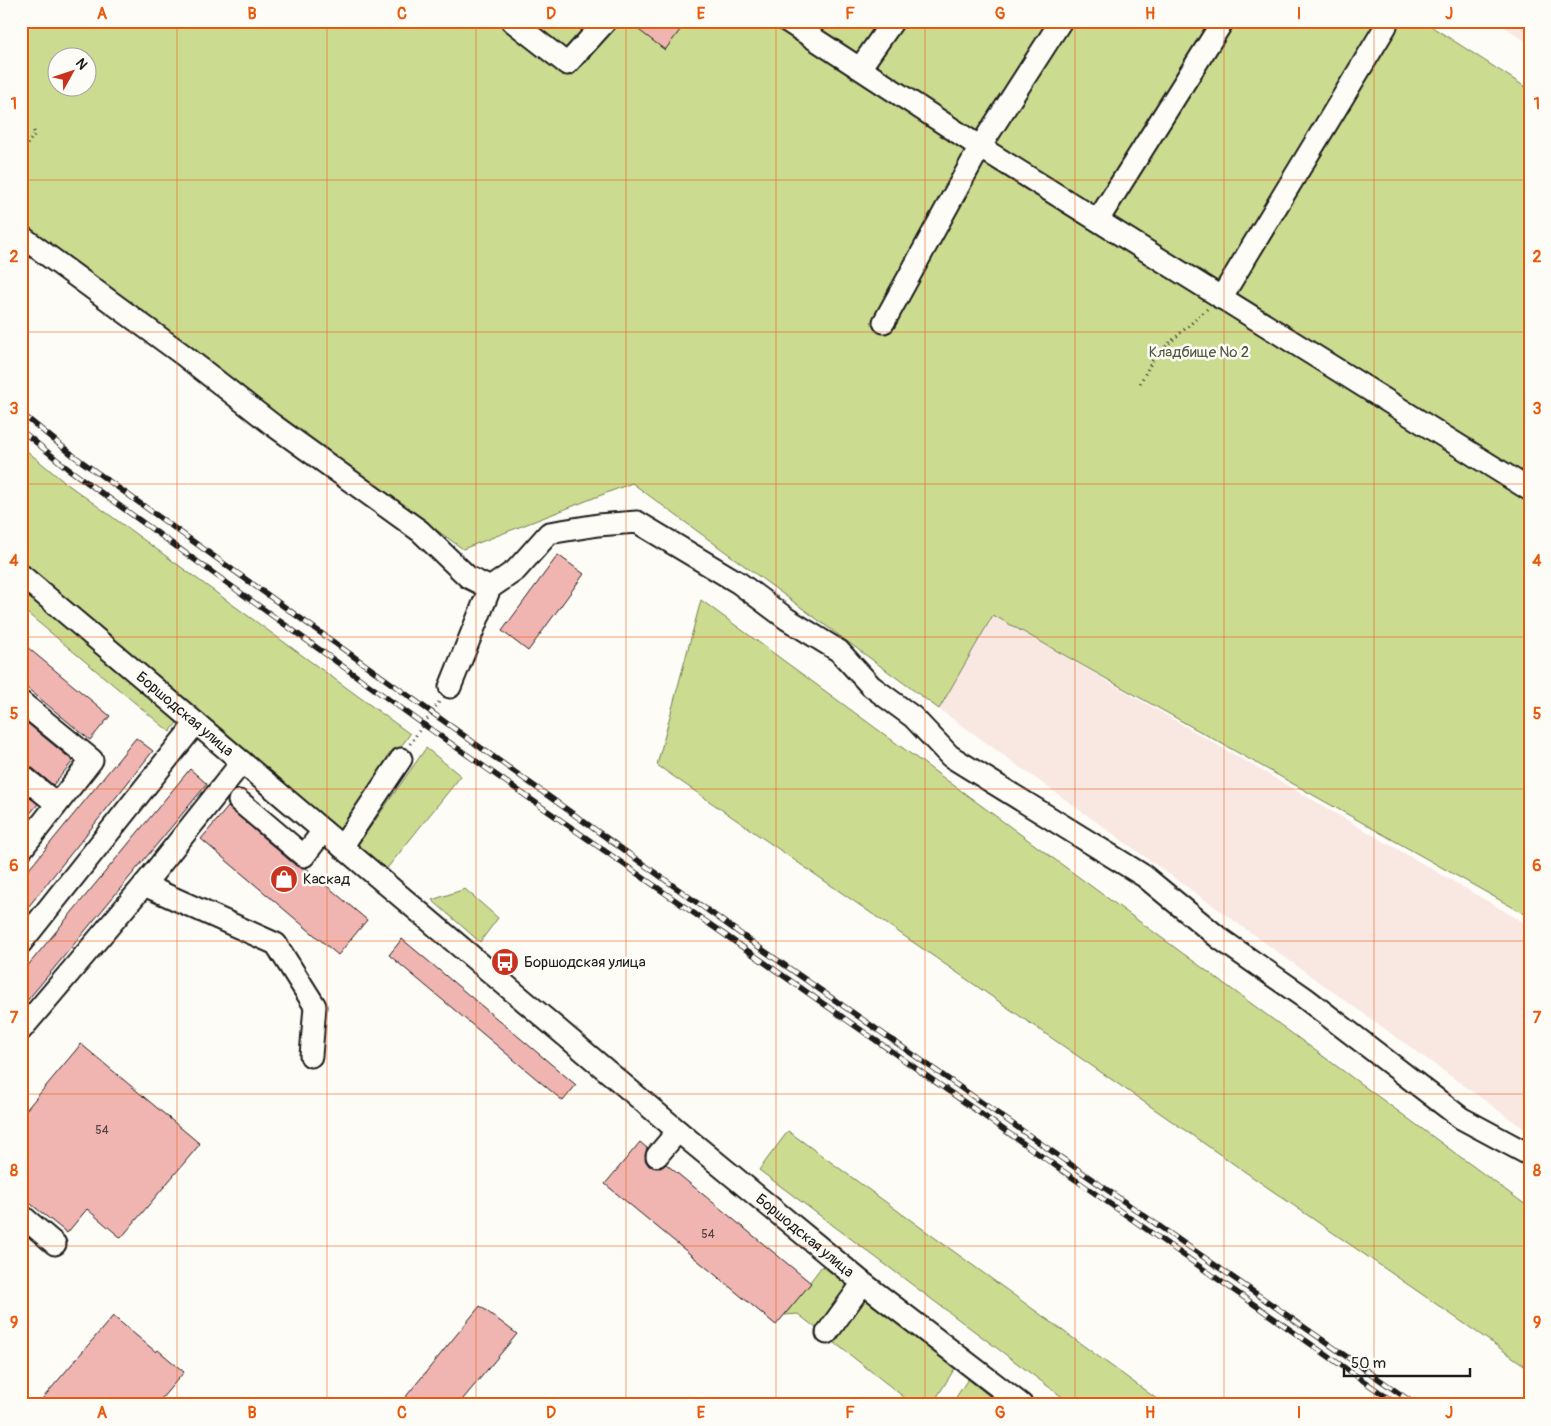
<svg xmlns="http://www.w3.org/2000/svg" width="1551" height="1426" viewBox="0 0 1551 1426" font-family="Pangolin,sans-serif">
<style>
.built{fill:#f9e7e2}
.green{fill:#cbdc90;stroke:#747c56;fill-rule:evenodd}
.building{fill:#f1b5b1;stroke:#1c1c1c}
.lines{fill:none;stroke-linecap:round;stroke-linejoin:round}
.minor-casing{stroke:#1c1c1c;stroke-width:25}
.path{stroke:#1c1c1c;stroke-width:3;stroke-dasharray:1 4;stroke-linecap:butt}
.minor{stroke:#fdfcf7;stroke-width:21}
.rail-casing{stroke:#1c1c1c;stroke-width:5.5}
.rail{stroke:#fdfcf7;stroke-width:4;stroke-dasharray:11;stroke-linecap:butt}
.grid{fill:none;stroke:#e8590c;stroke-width:1;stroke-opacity:0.55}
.labels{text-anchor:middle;stroke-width:5;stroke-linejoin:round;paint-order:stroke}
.number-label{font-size:12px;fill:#514241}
.park-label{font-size:15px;fill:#51563f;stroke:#fdfcf7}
.street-label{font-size:15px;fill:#1c1c1c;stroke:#fdfcf7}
.poi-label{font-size:15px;fill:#1c1c1c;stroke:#fdfcf7;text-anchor:start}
.neatline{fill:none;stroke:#e8590c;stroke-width:2}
.grid-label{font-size:16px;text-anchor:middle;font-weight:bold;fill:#e8590c}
</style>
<rect width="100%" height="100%" fill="#fdfcf7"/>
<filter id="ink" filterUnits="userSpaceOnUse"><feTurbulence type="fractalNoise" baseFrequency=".02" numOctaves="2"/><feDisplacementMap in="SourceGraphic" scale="10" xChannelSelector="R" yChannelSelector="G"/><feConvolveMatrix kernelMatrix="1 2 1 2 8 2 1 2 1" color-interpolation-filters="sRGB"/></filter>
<g filter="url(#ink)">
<!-- built -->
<path class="built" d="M1496,21H1530V44Z
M993,615L1530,926V1133L939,709Z"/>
<!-- green -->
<path class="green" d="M21,21H1423L1530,90V917L993,615L939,709L632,483L463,549L21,231ZM58,58H88V88H58Z
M21,446L63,481L410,734L338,836L21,565Z
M29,595L179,720L170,732L21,608V604Z
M701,600L1530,1208V1369L657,765Z
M426,748L461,776L384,872L355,849Z
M465,889L498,918L480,942L432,900Z
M788,1131L1165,1405H1073L759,1170Z
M822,1266L955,1368L932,1405H914L798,1314L785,1315Z
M968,1379L1000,1405H951Z"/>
<!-- building -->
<path class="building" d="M627,21H687L665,50Z
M558,555L584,574L528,651L502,631Z
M21,642L110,716L90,740L21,683Z
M21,718L73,761L53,785L29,765L21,763Z
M136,738L153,751L21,916V879Z
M190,769L207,784L21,1008V974Z
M21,791L38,804L21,824Z
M228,807L296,866L306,868L367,920L338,955L201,839Z
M402,939L576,1085L563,1101L389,955Z
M81,1044L200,1144L121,1238L87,1209L67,1233L21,1196V1116Z
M640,1142L647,1148L645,1160L649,1166L661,1168L666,1164L811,1283L776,1325L605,1184Z
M480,1306L517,1334L458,1405H399Z
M113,1316L156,1352L158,1350L184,1372L156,1405H37Z"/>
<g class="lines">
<!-- minor casing -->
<g class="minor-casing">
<g id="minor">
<path d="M512,21L567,64L606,21"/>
<path d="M787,21L980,147L1530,490"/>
<path d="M860,68L893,21"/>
<path d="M1098,220L1223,21"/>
<path d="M21,236L182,354L273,425L420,531L468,577L490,588"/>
<path d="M1221,298L1386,26"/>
<path d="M884,322L980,147L1061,21"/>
<path id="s1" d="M21,575L678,1131L863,1283L1022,1405"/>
<path d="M450,687L490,588L516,570L549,533L598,525L637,522L739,583L787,619L839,651L871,686L913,717L950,756L1144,876L1219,938L1305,998L1461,1118L1530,1155"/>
<path d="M21,702L92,760L21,850"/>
<path d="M21,775L57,804"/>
<path d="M239,801L304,856L323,831"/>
<path d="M342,847L401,759"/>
<path d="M144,885L276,944L315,1006L311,1056"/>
<path d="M21,943L196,723"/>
<path d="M21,1030L144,885L242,762"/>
<path d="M657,1156L678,1131"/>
<path d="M21,1215L55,1244"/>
<path d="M827,1333L863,1283"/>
</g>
</g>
<!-- path -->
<path class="path" d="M21,152L35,134L33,129
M1140,383L1155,356L1207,309
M410,744L439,702"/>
<!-- minor -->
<use href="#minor" class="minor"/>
<!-- rail casing -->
<g class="rail-casing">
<path id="rail" d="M21,413L74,456L763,950L1416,1405
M21,430L67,468L423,724L1398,1405"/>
</g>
<!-- rail -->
<use href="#rail" class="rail"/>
</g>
</g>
<!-- grid -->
<path class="grid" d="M177,21V1405M327,21V1405M476,21V1405M626,21V1405M776,21V1405M925,21V1405M1075,21V1405M1224,21V1405M1374,21V1405M21,180H1530M21,332H1530M21,484H1530M21,637H1530M21,789H1530M21,941H1530M21,1094H1530M21,1246H1530"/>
<!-- icons -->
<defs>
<g id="shop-disc" transform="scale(1.4375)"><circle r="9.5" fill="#c8321e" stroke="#fdfcf7"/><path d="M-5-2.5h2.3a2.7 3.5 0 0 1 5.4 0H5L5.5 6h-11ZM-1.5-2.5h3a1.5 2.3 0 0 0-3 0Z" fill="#fff"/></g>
<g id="bus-disc" transform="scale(1.4375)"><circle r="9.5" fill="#c8321e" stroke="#fdfcf7"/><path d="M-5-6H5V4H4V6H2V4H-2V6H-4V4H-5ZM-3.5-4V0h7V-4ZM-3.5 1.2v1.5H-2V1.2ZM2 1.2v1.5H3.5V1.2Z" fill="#fff"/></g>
</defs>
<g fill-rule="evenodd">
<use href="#shop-disc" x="284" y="879"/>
<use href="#bus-disc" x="505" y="962"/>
</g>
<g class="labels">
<!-- number labels -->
<g class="number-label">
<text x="102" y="1134">54</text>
<text x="708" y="1238">54</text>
</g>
<!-- park labels -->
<g class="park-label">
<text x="1199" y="357">Кладбище № 2</text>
</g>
<!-- street labels -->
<g class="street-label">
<text dy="5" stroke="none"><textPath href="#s1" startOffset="215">Боршодская улица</textPath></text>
<text dy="5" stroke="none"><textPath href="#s1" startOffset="1025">Боршодская улица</textPath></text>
</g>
<!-- poi labels -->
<g class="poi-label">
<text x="303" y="884">Каскад</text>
<text x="524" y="967">Боршодская улица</text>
</g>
</g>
<!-- margin -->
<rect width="1551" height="1426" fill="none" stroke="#fdfcf7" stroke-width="55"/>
<!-- north arrow -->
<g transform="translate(72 72) rotate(50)"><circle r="24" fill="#fdfcf7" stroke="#a3a29f"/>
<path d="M0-4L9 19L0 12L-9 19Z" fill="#c8321e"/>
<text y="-8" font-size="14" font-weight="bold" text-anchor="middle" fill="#1c1c1c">N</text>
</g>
<!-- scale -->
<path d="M1344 1368v8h126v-8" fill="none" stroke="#1c1c1c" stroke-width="2.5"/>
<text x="1351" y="1368" font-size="15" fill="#1c1c1c" stroke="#fdfcf7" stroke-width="4" paint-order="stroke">50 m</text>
<rect x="28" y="28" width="1496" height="1370" class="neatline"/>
<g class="grid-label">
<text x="102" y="19">A</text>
<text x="252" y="19">B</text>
<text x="402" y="19">C</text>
<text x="551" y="19">D</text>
<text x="701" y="19">E</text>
<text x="850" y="19">F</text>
<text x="1000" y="19">G</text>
<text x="1150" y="19">H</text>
<text x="1299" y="19">I</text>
<text x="1449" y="19">J</text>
<text x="14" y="109">1</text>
<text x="1537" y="109">1</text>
<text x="14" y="262">2</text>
<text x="1537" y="262">2</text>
<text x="14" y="414">3</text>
<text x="1537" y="414">3</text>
<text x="14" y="566">4</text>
<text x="1537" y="566">4</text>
<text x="14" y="719">5</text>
<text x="1537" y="719">5</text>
<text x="14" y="871">6</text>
<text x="1537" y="871">6</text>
<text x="14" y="1023">7</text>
<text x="1537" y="1023">7</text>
<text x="14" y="1176">8</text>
<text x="1537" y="1176">8</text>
<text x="14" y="1328">9</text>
<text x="1537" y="1328">9</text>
<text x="102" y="1418">A</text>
<text x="252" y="1418">B</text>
<text x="402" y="1418">C</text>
<text x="551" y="1418">D</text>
<text x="701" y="1418">E</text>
<text x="850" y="1418">F</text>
<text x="1000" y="1418">G</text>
<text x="1150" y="1418">H</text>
<text x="1299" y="1418">I</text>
<text x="1449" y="1418">J</text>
</g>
</svg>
